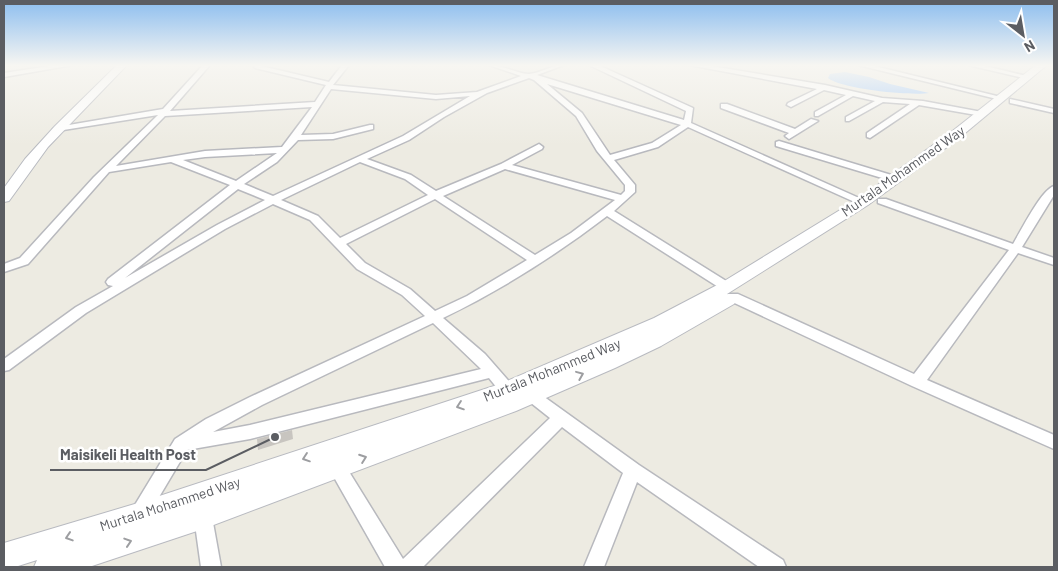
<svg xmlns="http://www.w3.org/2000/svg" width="1058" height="571" viewBox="0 0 1058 571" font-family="Barlow,sans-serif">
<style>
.water{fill:#a5ccfa}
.building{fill:#c8c5c0}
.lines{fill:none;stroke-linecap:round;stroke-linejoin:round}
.street-casing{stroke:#b8b9be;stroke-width:3}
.secondary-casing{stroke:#b8bac0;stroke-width:2}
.street{fill:#fff;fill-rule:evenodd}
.secondary{fill:#fff;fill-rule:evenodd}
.oneway{stroke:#9d9ea1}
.labels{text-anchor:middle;stroke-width:5;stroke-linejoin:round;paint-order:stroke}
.street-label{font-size:14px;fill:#5b5d62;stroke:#fff}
.leader{fill:none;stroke:#5b5d62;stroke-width:2}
.callout-dot{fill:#5b5d62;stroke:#fff;stroke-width:2}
.callout-label{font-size:15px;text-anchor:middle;font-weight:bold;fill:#5b5d62;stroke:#fff;stroke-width:5;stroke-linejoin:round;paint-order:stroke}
</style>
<rect width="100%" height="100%" fill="#edebe2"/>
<!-- water -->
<path class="water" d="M845,72L869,77L890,84L929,93C911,96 841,89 828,78L830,74Z"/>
<!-- building -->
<path class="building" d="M292,430L293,439L258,450L257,439Z"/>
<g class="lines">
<!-- street casing -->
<g class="street-casing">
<path id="street" d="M56,65H73L4,77V73Z
M203,65H210L170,111L315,102L326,85L255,68L254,67L257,65L329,82L342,65H349L333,85L436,95L477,92L521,76L489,65C503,65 518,74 529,74C541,73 551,65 564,65L537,75L684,120L686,111L589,65H598L693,108L691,123L868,202L863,205L859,204L688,127L658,147L614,160L635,185V192L614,211L731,284L733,287L731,290H723L607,216C556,255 501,290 443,318L485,354L513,386L516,390L513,394C502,398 496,386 489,378L250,439L187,450L146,519L139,522L132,519L130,513L175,439L206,419L250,397L425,316L402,295L357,269L310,220L273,204L225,229L86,313L9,370L4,371V359L76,307L113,286L108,285L106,282L108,279L230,185L171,162L109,172L28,264L4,272V264L20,258L94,177L158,115L57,131L53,129L57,127L163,109ZM529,78L534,80L576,116L597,151L625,185V191L621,195L512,165L542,149L543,147L539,144L501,164L436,191L411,175L367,159L409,140L444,117L487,93ZM547,84L681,125L652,143L610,155L582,113ZM331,89L436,99L470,96L403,136L273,196L244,184L277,162L298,140L333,139L373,129V125H370L333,134L301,135ZM312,107L282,147L205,151L116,166L165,116ZM277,153L236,181L183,160L205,157ZM360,162L405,179L428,195L340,238L318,216L281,200ZM505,169L615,200L571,233L535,255L443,196ZM238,189L265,200L217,225L125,278ZM435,199L527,260L467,296L435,311L410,289L365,263L346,244ZM433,323L481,369L250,425L213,432L262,405Z
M689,65H705L825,85L882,98L923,101L982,112L986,114L982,116L919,105L870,138L867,137V133L910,104L883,102L849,121H846V117L875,101L853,96L818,116H815V112L846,95L824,90L791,107L787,105L788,103L817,89Z
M858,65H870L1005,98L1001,100Z
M968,65H981L1031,77L1028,79Z
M1010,99L1054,109V113L1010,103Z
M721,104H727L795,129L811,119L818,121L789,139L785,136L789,133L721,108Z
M779,141L898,177L900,179L895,182L892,181L776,146V142Z
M1054,186V195L1022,247L1054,258V265L1018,253L927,380L1054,435V449L912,386L728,300L727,297L728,294H738L914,374L1009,250L878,203V199H886L1013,244C1021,231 1041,190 1054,186Z
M531,389L536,391L639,465L783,560L786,567H759L637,482L604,567H584L623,473L562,427L423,567H385L331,472L328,467L331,462L337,459L343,462L403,559L550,418L526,399L523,395L526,391Z
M203,508L210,511L212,517L221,567H201L194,517L196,511Z"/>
</g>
<!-- secondary casing -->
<g class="secondary-casing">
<path id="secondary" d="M117,65H127L48,147L9,201L4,202V188L25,159L55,126Z
M1036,65H1047L958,139L868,205L727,294L734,296L737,300L734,304L661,346L615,368L516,411L203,529L89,567H34L37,560L15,567H4V543L138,503L500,384L654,318L721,283L858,199L950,133Z"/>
</g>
<!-- street -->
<use href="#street" class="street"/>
<!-- secondary -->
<use href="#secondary" class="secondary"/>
</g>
<!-- one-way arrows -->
<defs><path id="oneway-chevron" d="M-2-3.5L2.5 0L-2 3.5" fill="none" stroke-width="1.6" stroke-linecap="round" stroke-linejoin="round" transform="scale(1.25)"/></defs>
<g class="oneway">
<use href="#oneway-chevron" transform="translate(580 375) rotate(-22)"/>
<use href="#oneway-chevron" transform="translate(460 406) rotate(161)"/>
<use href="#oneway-chevron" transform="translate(306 458) rotate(161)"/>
<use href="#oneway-chevron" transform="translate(363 458) rotate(-20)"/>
<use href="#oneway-chevron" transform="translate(69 537) rotate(162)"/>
<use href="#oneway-chevron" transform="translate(128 542) rotate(-18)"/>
</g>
<!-- sky -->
<linearGradient id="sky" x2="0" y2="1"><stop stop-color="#8dbeef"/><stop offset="0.45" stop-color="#f7f6f2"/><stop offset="1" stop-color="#f7f6f2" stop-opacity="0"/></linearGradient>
<rect width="1058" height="145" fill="url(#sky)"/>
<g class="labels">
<!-- street labels -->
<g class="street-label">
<text transform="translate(903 171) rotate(-35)" y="5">Murtala Mohammed Way</text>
<text transform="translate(552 370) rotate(-22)" y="5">Murtala Mohammed Way</text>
<text transform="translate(170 504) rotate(-18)" y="5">Murtala Mohammed Way</text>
</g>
</g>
<!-- callouts -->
<path class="leader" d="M275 437L206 470H50"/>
<circle class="callout-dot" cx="275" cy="437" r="5"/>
<g class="callout-label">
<text x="128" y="460">Maisikeli Health Post</text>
</g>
<!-- border -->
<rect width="1058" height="571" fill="none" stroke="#5b5d62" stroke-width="10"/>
<!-- north arrow -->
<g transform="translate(1023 35) rotate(149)" stroke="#ffffff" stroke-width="4" paint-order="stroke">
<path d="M0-4L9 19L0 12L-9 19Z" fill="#5b5d62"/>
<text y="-8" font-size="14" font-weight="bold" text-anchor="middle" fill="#5b5d62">N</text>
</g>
</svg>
